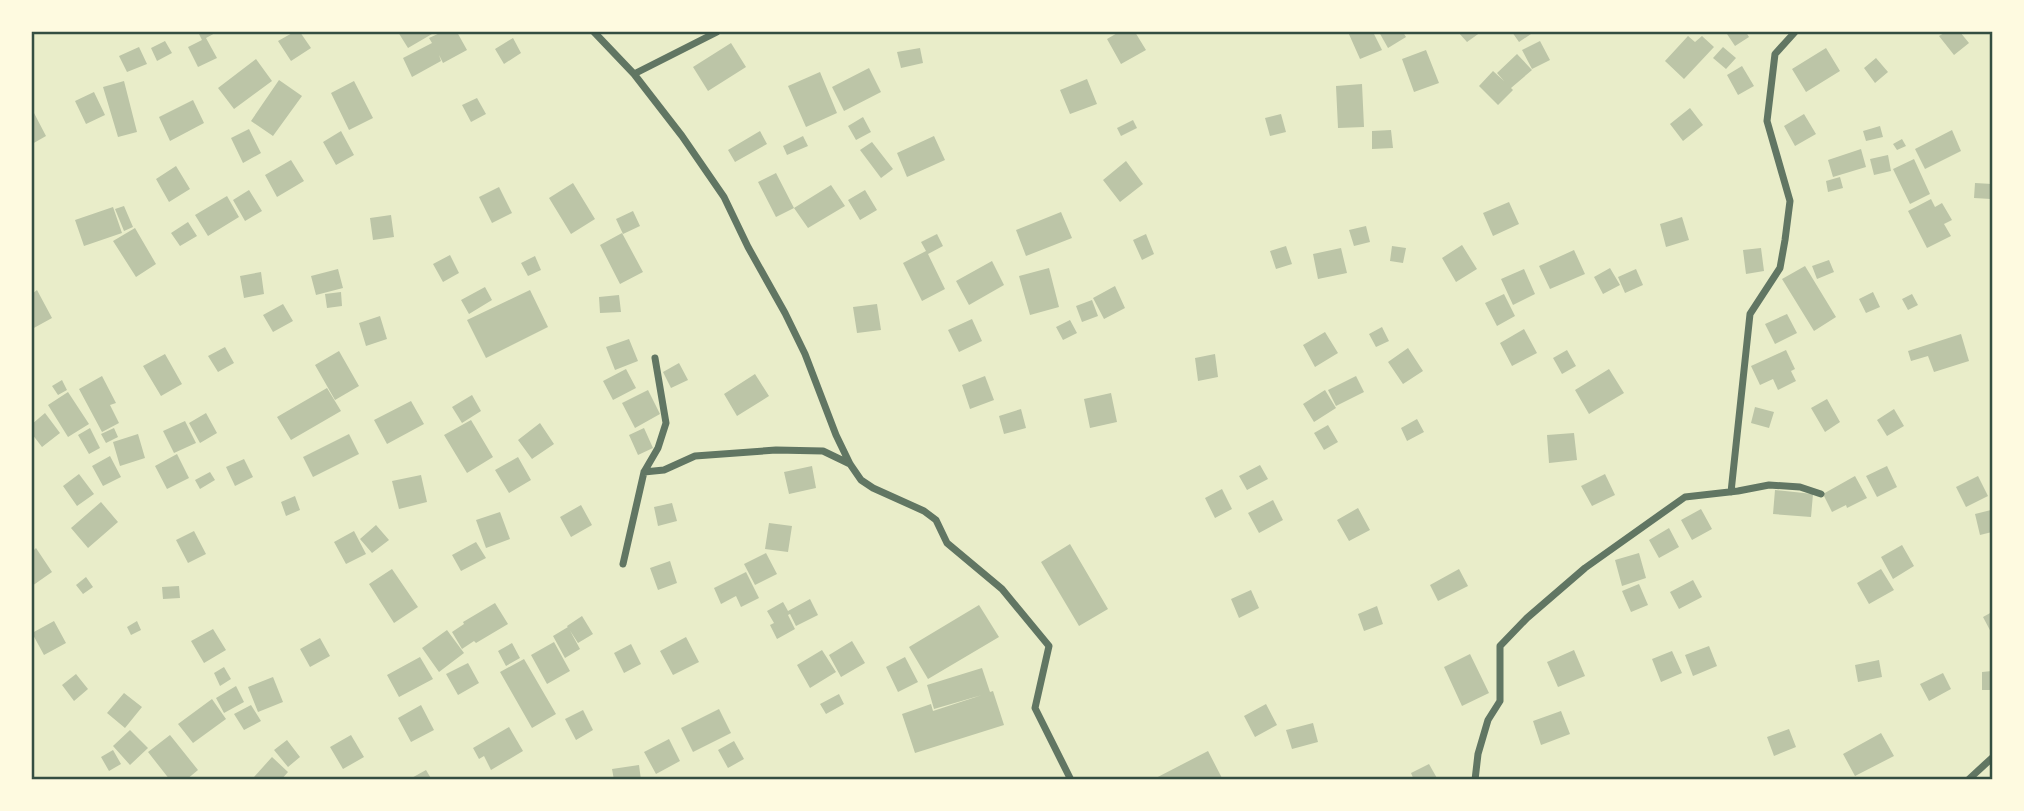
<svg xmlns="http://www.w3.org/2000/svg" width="2024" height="811" viewBox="0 0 2024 811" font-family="Overpass,sans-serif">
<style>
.building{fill:#bcc5a7}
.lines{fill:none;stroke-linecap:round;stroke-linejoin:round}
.minor{stroke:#617663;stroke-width:7}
.neatline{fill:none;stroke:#344e41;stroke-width:2.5}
</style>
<rect width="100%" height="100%" fill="#e9edc9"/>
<!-- building -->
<path class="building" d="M198,32H217L206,38L217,58L198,67L188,47L202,40Z
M294,32H300L311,48L291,61L278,41Z
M398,32H430L432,34L408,48Z
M442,32H457L467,50L443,63L439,55L441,61L412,77L403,58L432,43L429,38Z
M1119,32H1135L1146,50L1121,64L1107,39Z
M1348,32H1373L1382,50L1360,59Z
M1379,32H1403L1406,37L1388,48Z
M1458,32H1481L1467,42Z
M1512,32H1534L1519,42Z
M1731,32H1746L1749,37L1735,46L1727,34Z
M1946,32H1960L1969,43L1954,55L1939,36Z
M1688,36L1695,42L1702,36L1714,47L1684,79L1665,61Z
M513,38L521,53L504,64L495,49Z
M165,41L172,53L157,61L151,48Z
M1540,41L1550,60L1532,69L1522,50Z
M731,43L746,67L708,91L693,67Z
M139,47L147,64L127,72L119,56Z
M1723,47L1736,58L1726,69L1713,58Z
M920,48L923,63L901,68L897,52Z
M1826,48L1840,71L1806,92L1792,69Z
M1426,50L1439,83L1414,92L1402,59Z
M1517,54L1532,70L1511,88L1513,90L1498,105L1479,86L1493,71L1504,81L1497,73Z
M1876,58L1888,72L1875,83L1864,68Z
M256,59L272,81L234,109L218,88Z
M1742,66L1754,86L1738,95L1727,75Z
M869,68L881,92L844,111L832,87Z
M820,72L837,113L806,127L788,86Z
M1087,79L1097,104L1070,114L1060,90Z
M279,80L302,96L273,136L251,121Z
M124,81L137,132L118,137L103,87Z
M354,81L373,118L349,130L331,93Z
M1362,84L1364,127L1338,128L1336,86Z
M94,92L105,115L86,124L75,101Z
M477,98L486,114L471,122L462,105Z
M193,100L204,123L170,141L159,117Z
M1690,108L1703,125L1683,141L1670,124Z
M34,113L46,136L32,144V115Z
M1281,114L1286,132L1270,136L1265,118Z
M1804,114L1816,134L1795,146L1784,126Z
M863,117L871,132L856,140L848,126Z
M1133,120L1137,128L1121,136L1117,128Z
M1880,126L1883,137L1866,141L1863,131Z
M249,129L261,153L243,163L231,138Z
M1391,130L1393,148L1372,149V131Z
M1952,130L1961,151L1925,169L1915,149Z
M341,131L354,155L336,165L323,142Z
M760,131L767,144L735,162L728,150Z
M803,136L808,146L787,155L783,146Z
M934,136L945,160L907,177L897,153Z
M1902,139L1906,146L1897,150L1893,144Z
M872,142L893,169L881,178L860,150Z
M1861,149L1866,167L1833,177L1828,160Z
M1888,155L1891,171L1874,175L1870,159Z
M1914,159L1930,194L1910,204L1893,169Z
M291,160L304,181L277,197L265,175Z
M1126,161L1143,184L1120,202L1103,180Z
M176,166L190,189L169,202L156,179Z
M776,173L794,208L776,217L758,182Z
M1840,177L1843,188L1828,192L1826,181Z
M573,183L595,219L571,234L549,198Z
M1975,183L1992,184L1991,199L1974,198Z
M831,185L845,206L808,228L794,208Z
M499,187L512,213L492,223L479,197Z
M249,190L262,211L245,221L233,200Z
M865,190L877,210L860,220L848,200Z
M227,196L239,217L208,236L195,215Z
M1931,199L1935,207L1942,203L1952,220L1944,224L1951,236L1927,248L1908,211Z
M1509,202L1519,224L1493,236L1483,213Z
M124,206L133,227L124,231L115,209Z
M113,207L122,233L84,246L75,220Z
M633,211L640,226L623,234L616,219Z
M1061,212L1072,238L1026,256L1016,230Z
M391,215L394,237L373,240L370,218Z
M1682,217L1689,240L1666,247L1660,224Z
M188,222L197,236L180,246L171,233Z
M1366,226L1370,242L1354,246L1349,230Z
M135,228L156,264L136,277L113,241Z
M622,233L643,272L620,284L600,245Z
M937,234L943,246L928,254L945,289L922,301L903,263L926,251L921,242Z
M1146,234L1154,254L1142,260L1133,240Z
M1462,245L1477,269L1456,282L1442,258Z
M1286,246L1292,264L1276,269L1270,251Z
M1392,246L1406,248L1403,263L1390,261Z
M1341,248L1347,273L1318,279L1313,254Z
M1761,248L1764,271L1746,274L1743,250Z
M1574,250L1585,274L1550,289L1539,266Z
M450,255L459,273L443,282L433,264Z
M535,256L541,270L528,276L521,263Z
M1829,260L1834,272L1817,279L1812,266Z
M992,261L1004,285L969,305L956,281Z
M1805,266L1836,317L1814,331L1782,279Z
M1049,268L1059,307L1030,315L1019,276Z
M1610,268L1620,285L1603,294L1594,277Z
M338,269L343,288L316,295L311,276Z
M1524,269L1535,294L1513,305L1501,279Z
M1636,269L1643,285L1625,293L1618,277Z
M261,272L264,294L244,298L240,276Z
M1115,286L1125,308L1104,319L1093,298Z
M485,287L492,300L469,314L461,300Z
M37,290L52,318L32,329V294Z
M530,290L548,327L486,358L467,320Z
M341,292L342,306L327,308L325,294Z
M1873,292L1880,307L1866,313L1859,299Z
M1504,294L1515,316L1497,326L1485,303Z
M1912,294L1918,305L1908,310L1902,299Z
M619,295L621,312L600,313L599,297Z
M1092,300L1098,316L1082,322L1076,306Z
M283,304L293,321L273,332L263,315Z
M877,304L881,330L857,333L853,307Z
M1787,314L1797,333L1775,344L1765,324Z
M380,316L387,339L366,346L359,323Z
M972,319L982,341L959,352L948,330Z
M1070,320L1077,333L1063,340L1056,327Z
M1382,327L1389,341L1376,347L1369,334Z
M1524,329L1537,353L1512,366L1500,343Z
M1325,332L1338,353L1315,367L1303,345Z
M1961,334L1969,361L1934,372L1928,356L1911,361L1908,351Z
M629,339L638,361L615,370L606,347Z
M225,347L234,363L218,372L208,356Z
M1408,348L1423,371L1403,384L1388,362Z
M1567,350L1576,366L1562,374L1553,358Z
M1786,350L1795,369L1791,371L1796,381L1778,390L1773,379L1760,385L1751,366Z
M339,351L359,386L335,400L315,365Z
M165,354L182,384L161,396L143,366Z
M1215,354L1218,377L1198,381L1195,358Z
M679,363L688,380L671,388L663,372Z
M626,369L636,388L613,400L603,381Z
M1609,369L1624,393L1589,414L1575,390Z
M755,374L769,396L737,416L724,394Z
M102,376L116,403L110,405L119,423L102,432L79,389Z
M985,376L994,400L970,409L962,385Z
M1356,376L1364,392L1336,406L1328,390Z
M62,380L67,390L58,395L52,386Z
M327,388L341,411L291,440L277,417Z
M648,390L660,414L635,428L622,403Z
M1325,390L1336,408L1314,422L1303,404Z
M68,392L89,424L68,437L48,405Z
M1111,393L1117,422L1090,428L1084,399Z
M472,395L481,411L462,423L452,407Z
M1827,399L1840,422L1825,432L1811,408Z
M411,401L424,424L387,444L374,420Z
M1755,407L1774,412L1769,428L1751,423Z
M1021,409L1026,428L1004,434L999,416Z
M1894,409L1904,426L1887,436L1877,420Z
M45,413L60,433L42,447L32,434V424Z
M206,413L217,433L200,443L189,423Z
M1417,419L1424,432L1407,441L1401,428Z
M471,420L493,457L467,473L444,435Z
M185,421L196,443L174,453L163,431Z
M540,423L554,444L532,459L518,440Z
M1328,425L1338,442L1324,450L1314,433Z
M90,428L100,448L89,454L78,435Z
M114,428L118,437L106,443L101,434Z
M644,428L653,448L638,455L629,435Z
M1574,433L1577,460L1549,463L1547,435Z
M138,434L145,458L120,466L113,442Z
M349,434L359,454L313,477L303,457Z
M177,454L189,478L167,489L155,466Z
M110,456L121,477L103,486L92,466Z
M518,457L531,480L509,493L495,470Z
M244,459L253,477L235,486L226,467Z
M1260,465L1268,479L1247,490L1239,476Z
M812,466L816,488L789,494L784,472Z
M1887,466L1897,487L1877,497L1866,476Z
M210,472L215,480L200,489L195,480Z
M79,474L94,494L77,506L63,486Z
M1605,474L1615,495L1592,506L1581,486Z
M421,475L427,502L399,509L392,481Z
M1855,476L1867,498L1847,508L1846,505L1832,512L1823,494Z
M1978,476L1988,496L1966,507L1956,487Z
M1222,489L1232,509L1215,518L1205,498Z
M1775,490L1813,494L1811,517L1773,514Z
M295,496L300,510L286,516L281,502Z
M1273,500L1283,520L1259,533L1248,513Z
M101,502L118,522L88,548L71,528Z
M672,503L677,521L658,526L654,507Z
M581,505L592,525L571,537L560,517Z
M1358,508L1370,530L1349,541L1337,520Z
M1701,509L1712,529L1692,540L1681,520Z
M1991,510L1992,532L1980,535L1975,514Z
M500,512L510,539L486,548L476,520Z
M769,523L792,526L788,552L765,549Z
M376,525L389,540L372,553L360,539Z
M1669,528L1679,547L1659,558L1649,540Z
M194,531L206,554L188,563L176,540Z
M354,531L366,554L346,564L334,542Z
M476,542L486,558L461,571L452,555Z
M1070,544L1108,609L1079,626L1041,562Z
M1902,545L1914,566L1893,579L1881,557Z
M36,548L52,572L32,586V552Z
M766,553L777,574L755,585L744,564Z
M1639,553L1646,578L1622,586L1615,560Z
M670,561L677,583L658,590L650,568Z
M392,569L418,607L394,623L369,584Z
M1459,569L1468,586L1438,601L1430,585Z
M1881,569L1894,590L1869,604L1857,583Z
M746,572L759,598L741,607L736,596L721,604L714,588Z
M86,577L93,587L83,594L76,585Z
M1693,580L1702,597L1679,609L1670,592Z
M1639,584L1648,605L1631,612L1622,591Z
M179,586L180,598L163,599L162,587Z
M1251,590L1259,608L1239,618L1231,599Z
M810,599L818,615L796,626L790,614L788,615L795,629L777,639L770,625L774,623L767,611L783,602L788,611Z
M495,603L508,624L476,643L474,641L462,649L452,632L464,624L463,622Z
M979,605L999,637L928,679L909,647Z
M1377,606L1383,624L1364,631L1358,614Z
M1992,612V634L1983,617Z
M582,616L593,634L578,643L567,626Z
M54,621L66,643L44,655L32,633Z
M137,621L141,630L131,635L127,627Z
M568,627L580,649L565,658L553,636Z
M213,629L226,650L204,663L191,641Z
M447,630L464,653L439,672L422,648Z
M686,637L699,662L673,675L660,651Z
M320,638L330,656L310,667L300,649Z
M852,641L865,663L841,677L829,655Z
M554,642L570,671L547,684L531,655Z
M512,643L520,658L506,666L498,651Z
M631,644L641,664L624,673L614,653Z
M1709,646L1717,666L1693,676L1685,655Z
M822,650L836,672L810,688L797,665Z
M1574,650L1585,676L1558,687L1547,662Z
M1672,651L1682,673L1661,682L1652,659Z
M1470,654L1489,693L1462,706L1444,667Z
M420,657L433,679L399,697L387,675Z
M905,657L918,682L898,692L886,667Z
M524,659L556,714L532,728L500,672Z
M1879,660L1882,677L1858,682L1855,665Z
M468,663L479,683L458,695L446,674Z
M224,667L231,679L220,686L214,673Z
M982,668L990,692L993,691L1004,725L915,753L902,714L931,704L933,711L982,695L934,709L927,685Z
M1992,671V690H1982V672Z
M1943,673L1951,689L1929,701L1920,684Z
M76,674L88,689L74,701L62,685Z
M273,677L283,702L258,712L248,687Z
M236,686L244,702L224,713L216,698Z
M124,693L142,707L125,728L107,713Z
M839,694L844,704L826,714L820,704Z
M212,699L226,719L193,743L178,724Z
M1266,704L1277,725L1255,737L1244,716Z
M251,705L261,721L244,730L234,714Z
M421,705L434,730L411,742L398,718Z
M719,709L731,733L693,752L681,728Z
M583,710L593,730L576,740L565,719Z
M1561,711L1570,734L1541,745L1533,721Z
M1313,723L1318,742L1292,749L1286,730Z
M509,727L523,751L491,770L484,756L479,759L473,748Z
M1789,729L1796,747L1774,756L1767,737Z
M130,730L148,748L130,765L113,746Z
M1881,733L1894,756L1855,776L1843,754Z
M170,735L198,770L186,780H170L148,752Z
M351,735L364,757L343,769L330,747Z
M669,739L680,761L656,774L644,752Z
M287,740L300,757L288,767L274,750Z
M734,741L744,759L728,768L718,750Z
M113,750L121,764L109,771L101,757Z
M1208,751L1223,780H1152Z
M272,757L288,772L281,780H257L254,777Z
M1429,764L1438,780H1414L1411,773Z
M639,765L641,780H614L612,769Z
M426,770L432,780H408Z"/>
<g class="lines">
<!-- minor -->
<path class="minor" d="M594,32L634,74L682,136L724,197L748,247L785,313L805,354L836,435L850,464L861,480L873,488L924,511L936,520L947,543L1002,589L1049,646L1035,708L1071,780
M634,74L717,32
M644,472L664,470L695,456L776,450L823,451L850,464
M1731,492L1750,314L1780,268L1785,240L1790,201L1767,121L1775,54L1795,32
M623,564L644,472L658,448L666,423L655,358
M1475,780L1478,754L1488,720L1500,701V646L1527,618L1585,568L1685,497L1738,491L1769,485L1800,487L1821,494
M1968,780L1993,757"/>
</g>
<!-- border -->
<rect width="2024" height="811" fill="none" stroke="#fefae0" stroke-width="66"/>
<rect x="33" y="33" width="1958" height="745" class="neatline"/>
</svg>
